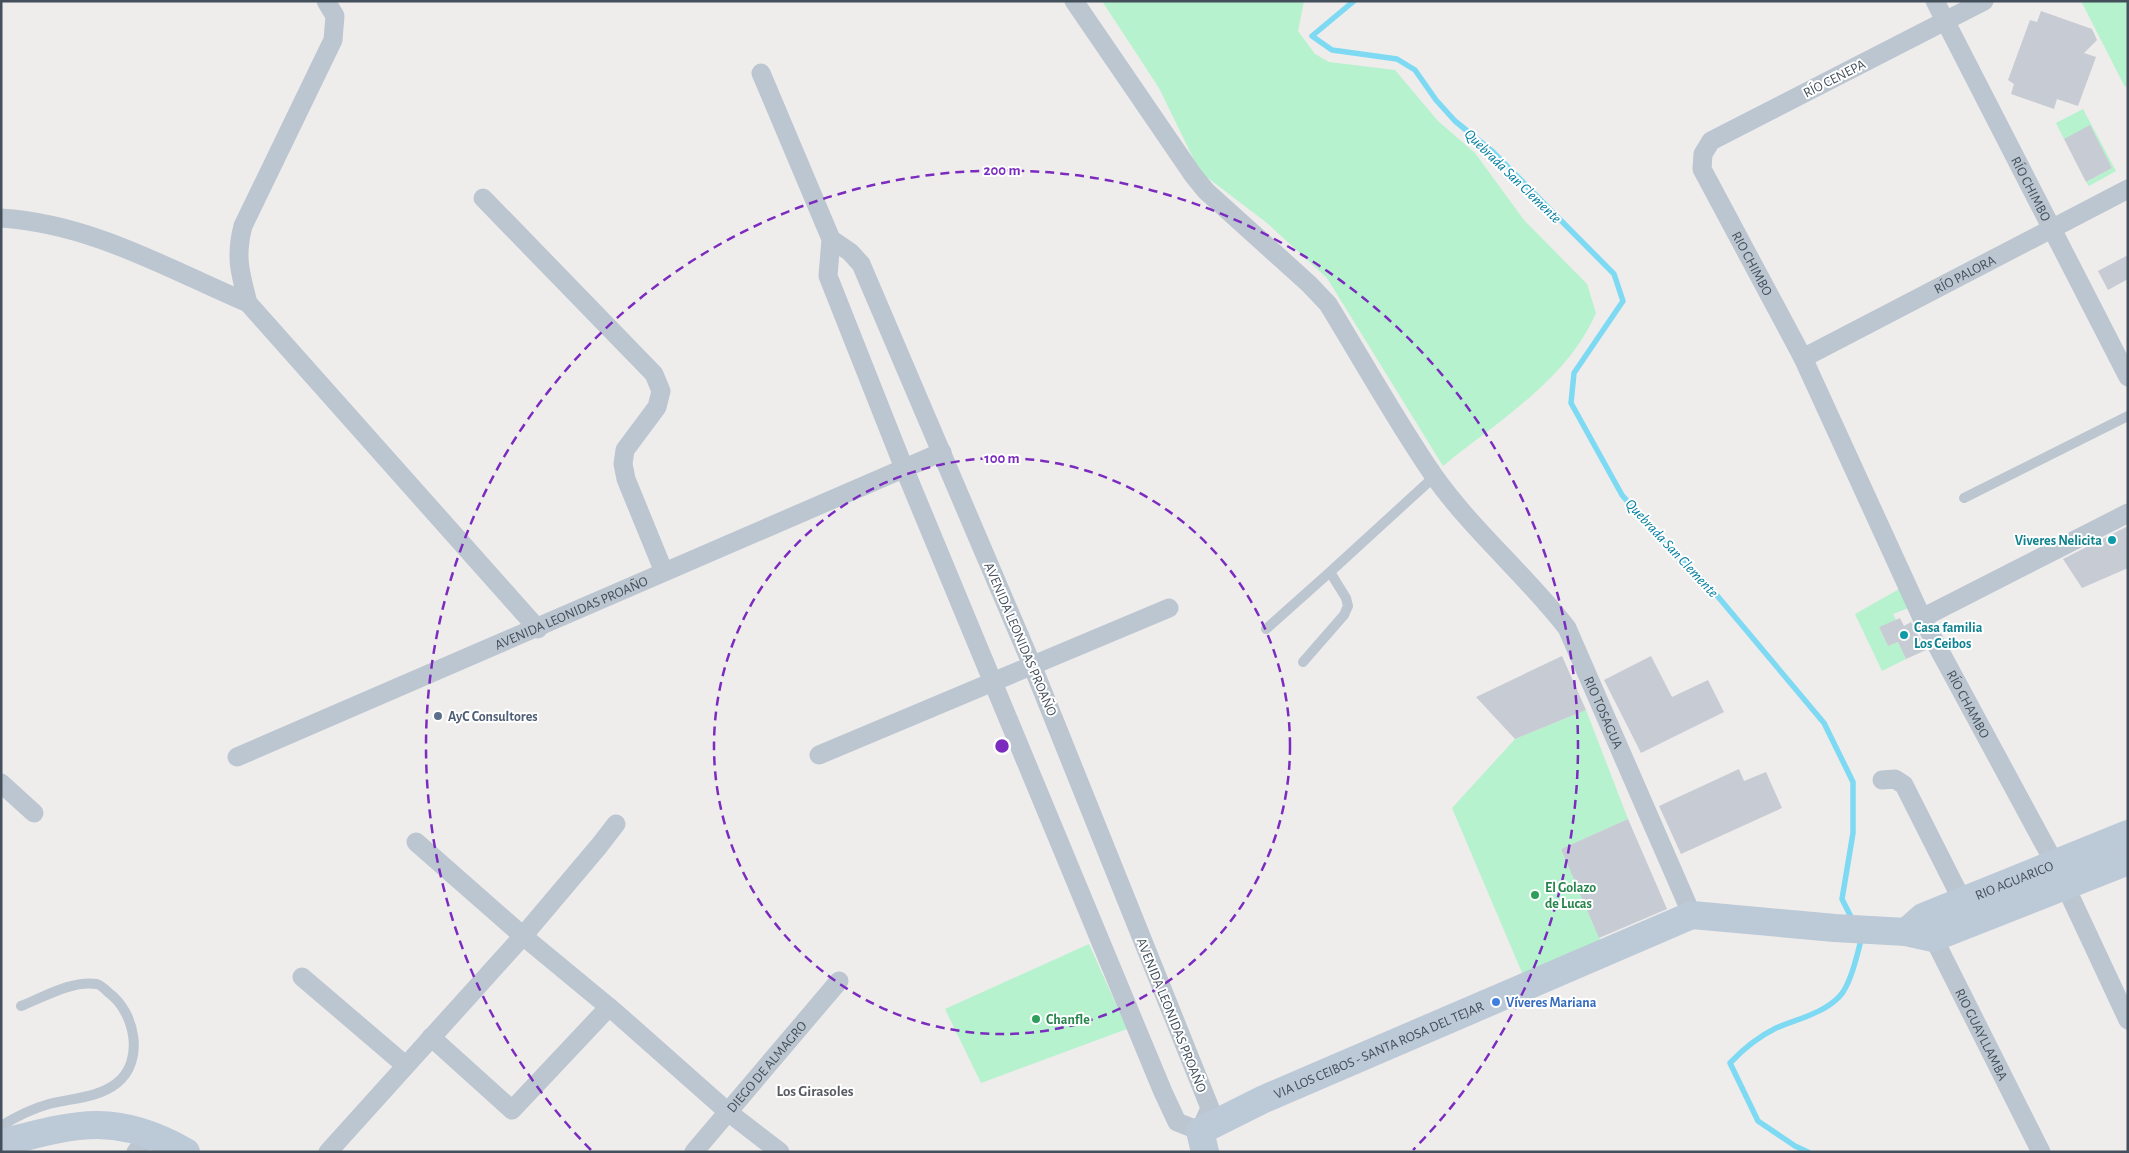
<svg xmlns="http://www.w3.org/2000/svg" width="2129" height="1153" viewBox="0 0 2129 1153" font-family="'Alegreya Sans',sans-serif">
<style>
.green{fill:#b5f2cd}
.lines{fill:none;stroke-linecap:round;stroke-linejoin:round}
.stream{stroke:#7edaf3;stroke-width:5.5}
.building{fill:#c7cbd3}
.lane{stroke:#bbc6d0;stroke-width:10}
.street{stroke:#bbc6d0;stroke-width:19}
.secondary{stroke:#bcc9d7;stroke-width:28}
.ring{fill:none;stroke:#7b2cbf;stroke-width:2.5;stroke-dasharray:9 6}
.culture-dot{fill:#0f9aa8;stroke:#fff;stroke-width:2}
.service-dot{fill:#5c6f8a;stroke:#fff;stroke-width:2}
.leisure-dot{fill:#2e9e5b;stroke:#fff;stroke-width:2}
.shop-dot{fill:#3f7fe0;stroke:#fff;stroke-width:2}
.labels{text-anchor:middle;stroke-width:4;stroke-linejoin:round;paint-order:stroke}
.street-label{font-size:14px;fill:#434f5b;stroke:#fff}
.culture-label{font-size:14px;font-weight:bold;fill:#0d838f;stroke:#fff;text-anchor:end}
.service-label{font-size:14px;font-weight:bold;fill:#4e5e75;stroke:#fff;text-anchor:start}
.leisure-label{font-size:14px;font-weight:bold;fill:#27864d;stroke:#fff;text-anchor:start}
.shop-label{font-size:14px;font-weight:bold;fill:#366cbe;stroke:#fff;text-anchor:start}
.water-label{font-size:15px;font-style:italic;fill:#027ea1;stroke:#fff}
.neighbourhood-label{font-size:15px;font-weight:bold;fill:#585c62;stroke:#fff}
.centre{fill:#7b2cbf;stroke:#fff;stroke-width:2.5}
.ring-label{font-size:15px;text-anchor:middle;font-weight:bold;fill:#7b2cbf;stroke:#fff;stroke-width:4;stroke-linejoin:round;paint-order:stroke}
</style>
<rect width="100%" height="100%" fill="#efecec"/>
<!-- green -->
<path class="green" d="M1102,1H1304L1298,31L1315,54L1329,62L1395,70L1438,121L1475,153L1524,220L1587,284L1596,313C1567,380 1498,421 1443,466L1327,278L1267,223L1200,172L1159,88Z
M2081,1H2128V85L2125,87Z
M2083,109L2116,171L2089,186L2086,182L2112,168L2090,126L2064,139L2056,123Z
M1901,588L1911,607L1893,614L1896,620L1879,627L1888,646L1898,642L1906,659L1882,671L1855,614Z
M1586,710L1628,819L1561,849L1601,942L1523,975L1452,808L1515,739Z
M1089,944L1127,1029L981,1083L945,1009Z"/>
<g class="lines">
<!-- stream -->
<path class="stream" d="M1354,1L1312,36L1332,50L1397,59L1415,70L1436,100L1455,121L1493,152L1614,274L1623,301L1574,373L1571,403L1622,495L1657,536L1709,586L1824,723L1853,782V833L1842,899L1853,921
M1808,1152L1795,1146L1758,1121L1730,1063C1744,1048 1758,1037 1776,1028C1797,1019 1822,1014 1839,997C1850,986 1857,956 1861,940L1860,936"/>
</g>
<!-- building -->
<path class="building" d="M2041,11L2092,29L2097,40L2084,53L2096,57L2078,106L2057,99L2054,109L2011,94L2014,84L2008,80L2030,20L2037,22Z
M2090,125L2112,168L2086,182L2064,139Z
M2128,255V279L2108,290L2098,271Z
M2128,526V568L2082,588L2063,559Z
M1900,618L1904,626L1911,622L1926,650L1906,659L1898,642L1888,646L1879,627Z
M1562,656L1586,710L1515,739L1476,697Z
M1651,656L1672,697L1708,680L1724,712L1641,753L1604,680Z
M1739,769L1744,781L1766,772L1782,808L1681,854L1659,806Z
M1628,819L1667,909L1599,938L1561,849Z"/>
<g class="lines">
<!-- lane -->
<path class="lane" d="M1964,498L2128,416
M1266,629L1330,572
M1303,662L1344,615L1348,606L1346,598L1330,572L1435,476
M1,1126C17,1116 31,1109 49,1104C73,1098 98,1098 117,1083C145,1061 135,1012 109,993C106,990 101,985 97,984C72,980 44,997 21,1006"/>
<!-- street -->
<g class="street">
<path d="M326,1L335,16L333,40L243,226C235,256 240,273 248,303L538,629"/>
<path id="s1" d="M1074,1L1193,175L1206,191L1309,284L1328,304C1363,361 1396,421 1434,476C1473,531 1526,575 1567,628L1692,915"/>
<path id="s2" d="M1935,1L2128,377"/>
<path id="s3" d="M1984,1L1711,141L1703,154L1702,169L1803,358L1922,618L2055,864L2128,1020"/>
<path d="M761,73L831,239L828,276L904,468L1163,1092L1177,1122L1200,1131L1210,1108L1032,665L861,264L850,252L831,239"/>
<path d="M483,198L654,374L661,391L657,407L625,450L623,464L626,479L664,572"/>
<path d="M1,218C92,224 166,268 248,303"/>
<path id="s4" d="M1803,358L2128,189"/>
<path d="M1922,618L2128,513"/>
<path d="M819,755L1169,608"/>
<path id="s5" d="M237,757L942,452"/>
<path d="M1882,780L1895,779L1904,785L1967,910"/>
<path d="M1,783L34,813"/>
<path d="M416,842L523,936L615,1012L728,1112L780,1152"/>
<path id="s6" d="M1928,927L2041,1152"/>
<path d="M302,977L405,1065"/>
<path d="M431,1037L512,1110L609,1007"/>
<path d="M136,1152L150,1134"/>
<path d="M328,1152L523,936L599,846L616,824"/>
<path id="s7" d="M694,1152L839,981"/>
</g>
<!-- secondary -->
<g class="secondary">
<path id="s8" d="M1906,932L1923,917L2128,834"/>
<path d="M1,1143C75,1124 115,1111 186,1152"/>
<path id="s9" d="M1205,1152L1200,1131L1264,1099L1692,915L1835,928L1906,932L1933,938L2128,861"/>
</g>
</g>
<!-- distance rings -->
<g class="ring">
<circle cx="1002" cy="746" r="288"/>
<path d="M591 1150A576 576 0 1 1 1413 1150"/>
</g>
<!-- markers -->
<g class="culture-dot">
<circle cx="2112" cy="540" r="5"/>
<circle cx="1904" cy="635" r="5"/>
</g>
<circle class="service-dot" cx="438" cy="716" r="5"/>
<g class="leisure-dot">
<circle cx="1535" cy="895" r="5"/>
<circle cx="1036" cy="1019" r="5"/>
</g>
<circle class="shop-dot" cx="1496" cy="1002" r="5"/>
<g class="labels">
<!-- street labels -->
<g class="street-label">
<text transform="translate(1834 78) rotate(-27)" y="5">RÍO CENEPA</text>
<text dy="5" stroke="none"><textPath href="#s2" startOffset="211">RÍO CHIMBO</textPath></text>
<text dy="5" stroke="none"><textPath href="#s3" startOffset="444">RIO CHIMBO</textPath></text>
<text dy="5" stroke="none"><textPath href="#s4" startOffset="182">RÍO PALORA</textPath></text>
<text dy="5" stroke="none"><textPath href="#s5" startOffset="364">AVENIDA LEONIDAS PROAÑO</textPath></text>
<text transform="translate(1021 639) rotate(67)" y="5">AVENIDA LEONIDAS PROAÑO</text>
<text dy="5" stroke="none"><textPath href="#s3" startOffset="935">RÍO CHAMBO</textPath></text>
<text dy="5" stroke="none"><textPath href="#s1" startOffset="894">RIO TOSAGUA</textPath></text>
<text dy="5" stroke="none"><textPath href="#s8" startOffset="121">RIO AGUARICO</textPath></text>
<text transform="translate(1172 1015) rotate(68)" y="5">AVENIDA LEONIDAS PROAÑO</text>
<text dy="5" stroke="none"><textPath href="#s6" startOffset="120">RIO GUAYLLAMBA</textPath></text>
<text dy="5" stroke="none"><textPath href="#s9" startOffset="218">VIA LOS CEIBOS - SANTA ROSA DEL TEJAR</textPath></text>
<text dy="5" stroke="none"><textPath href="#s7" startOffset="112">DIEGO DE ALMAGRO</textPath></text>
</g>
<!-- culture labels -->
<g class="culture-label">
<text x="2102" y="545">Viveres Nelicita</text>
<text x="1914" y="632" text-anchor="start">Casa familia<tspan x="1914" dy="16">Los Ceibos</tspan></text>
</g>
<!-- service labels -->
<g class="service-label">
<text x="448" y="721">AyC Consultores</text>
</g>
<!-- leisure labels -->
<g class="leisure-label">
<text x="1545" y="892">El Golazo<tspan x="1545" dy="16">de Lucas</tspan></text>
<text x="1046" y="1024">Chanfle</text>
</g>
<!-- shop labels -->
<g class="shop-label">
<text x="1506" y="1007">Víveres Mariana</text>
</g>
<!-- water labels -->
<g class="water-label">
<text transform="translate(1513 176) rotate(44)" y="5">Quebrada San Clemente</text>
<text transform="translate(1672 548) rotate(47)" y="5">Quebrada San Clemente</text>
</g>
<!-- neighbourhood labels -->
<g class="neighbourhood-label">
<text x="815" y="1096">Los Girasoles</text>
</g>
</g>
<circle cx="1002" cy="746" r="8" class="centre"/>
<g class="ring-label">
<text x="1002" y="175">200 m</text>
<text x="1002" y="463">100 m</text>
</g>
<!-- border -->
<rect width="2129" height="1153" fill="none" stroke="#434f5b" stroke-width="5"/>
</svg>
